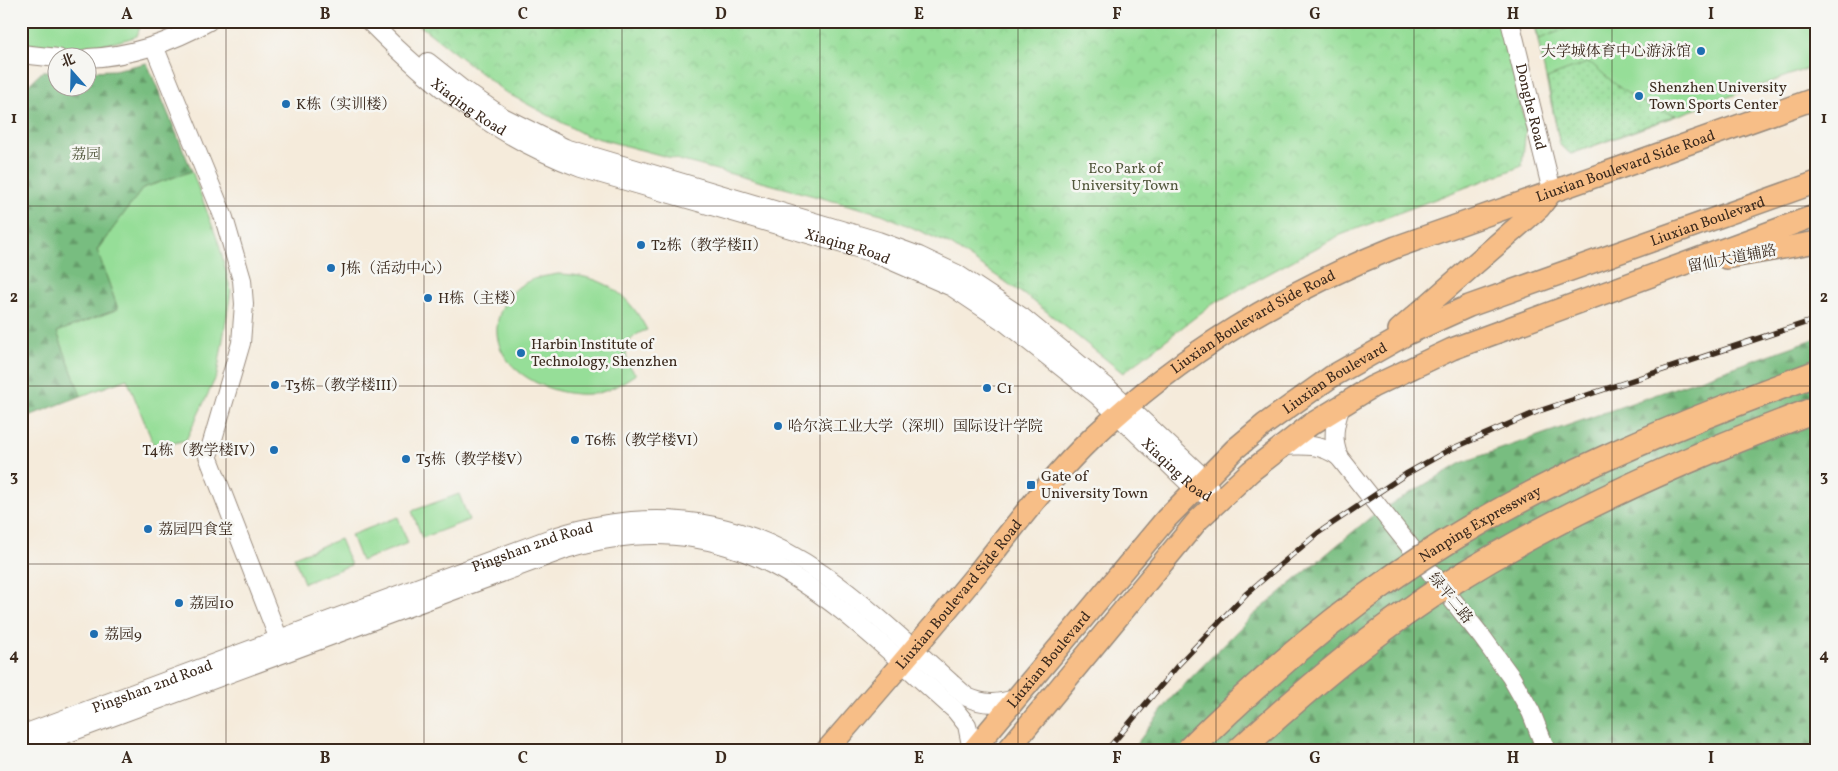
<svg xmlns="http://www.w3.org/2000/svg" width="1838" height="771" viewBox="0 0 1838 771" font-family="Vollkorn,'Noto Serif SC',serif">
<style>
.grass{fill:#96de98;stroke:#68845b}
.forest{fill:url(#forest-firs);stroke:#5a744f}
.park{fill:url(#park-crowns);stroke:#68845b}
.garden{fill:url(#garden-dots);stroke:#68845b}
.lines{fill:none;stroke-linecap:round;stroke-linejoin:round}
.minor-casing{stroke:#988a7c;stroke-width:20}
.major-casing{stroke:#988a7c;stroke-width:24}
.minor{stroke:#fff;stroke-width:18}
.major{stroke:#f7be87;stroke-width:21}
.rail-casing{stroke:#3b2a1e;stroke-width:5.5}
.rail{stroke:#f6f6f2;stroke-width:4;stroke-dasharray:11;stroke-linecap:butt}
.highway-bridge-casing{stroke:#988a7c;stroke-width:28;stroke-linecap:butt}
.highway-bridge{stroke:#f7be87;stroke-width:25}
.grid{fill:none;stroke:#3b2a1e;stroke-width:1;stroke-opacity:0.55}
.poi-dot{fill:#1f6fb2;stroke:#f6f6f2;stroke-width:2}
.labels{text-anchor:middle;stroke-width:5;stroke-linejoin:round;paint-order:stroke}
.poi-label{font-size:15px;fill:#3b2a1e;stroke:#f6f6f2;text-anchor:start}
.street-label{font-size:15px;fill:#3b2a1e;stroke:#f6f6f2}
.park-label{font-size:15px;fill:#52573c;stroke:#f6f6f2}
.neatline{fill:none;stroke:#3b2a1e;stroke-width:2}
.grid-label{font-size:16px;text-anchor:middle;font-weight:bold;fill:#3b2a1e}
</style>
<defs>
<pattern id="forest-firs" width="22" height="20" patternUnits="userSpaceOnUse" patternTransform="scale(1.25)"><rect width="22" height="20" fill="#78bd80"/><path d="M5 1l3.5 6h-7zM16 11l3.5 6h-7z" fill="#649a68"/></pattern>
<pattern id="park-crowns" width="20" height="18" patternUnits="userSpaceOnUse" patternTransform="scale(1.25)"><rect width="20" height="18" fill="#96de98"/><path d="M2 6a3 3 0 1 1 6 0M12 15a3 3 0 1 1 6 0" fill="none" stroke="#82bf83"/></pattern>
<pattern id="garden-dots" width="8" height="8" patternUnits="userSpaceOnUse" patternTransform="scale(1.25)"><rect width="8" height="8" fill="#96de98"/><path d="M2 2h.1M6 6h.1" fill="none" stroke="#82bf83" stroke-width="1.8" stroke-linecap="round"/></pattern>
</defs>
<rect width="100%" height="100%" fill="#f6f6f2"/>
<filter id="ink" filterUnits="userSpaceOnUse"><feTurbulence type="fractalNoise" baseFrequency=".02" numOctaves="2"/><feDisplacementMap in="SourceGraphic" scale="10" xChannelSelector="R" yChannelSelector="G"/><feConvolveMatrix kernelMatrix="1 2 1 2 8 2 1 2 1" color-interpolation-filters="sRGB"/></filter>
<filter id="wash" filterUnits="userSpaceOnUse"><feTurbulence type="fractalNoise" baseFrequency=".0096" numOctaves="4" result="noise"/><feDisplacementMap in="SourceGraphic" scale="20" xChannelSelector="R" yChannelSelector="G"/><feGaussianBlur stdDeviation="1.12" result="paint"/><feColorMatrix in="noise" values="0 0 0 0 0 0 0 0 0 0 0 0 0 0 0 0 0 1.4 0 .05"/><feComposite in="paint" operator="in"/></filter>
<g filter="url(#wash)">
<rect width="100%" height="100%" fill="#f5ebdb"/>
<!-- grass -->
<path class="grass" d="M21,21H137L140,27L137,36C101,49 59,48 21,44Z
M1534,21H1817V65L1571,154L1560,145Z
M192,171L219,244L231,291L217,375L186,440L155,448L127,379L81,396L57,332L118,309L97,250L143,188Z
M558,274C602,275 627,291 647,330C625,336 619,357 636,374C625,381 615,388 602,392C555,404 476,365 502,308C507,297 515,288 525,283C535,277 547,276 558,274Z
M459,494L469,520L422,538L412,511Z
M398,517L408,543L361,561L351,535Z
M340,539L351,565L304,583L294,557Z"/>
<!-- forest -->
<path class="forest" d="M147,63L192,171L143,188L97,250L118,309L57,332L81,396L21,419V92L43,71H57L58,88H88V71L114,70Z
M1817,338V750H1132L1173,696L1250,618L1372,516L1461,463Z"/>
<!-- park -->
<path class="park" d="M414,21H1502L1526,128L1522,166L1338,236L1211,305L1123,373L1032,300L951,245L882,214L585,135L505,92Z"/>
<!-- garden -->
<path class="garden" d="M1534,21H1575L1573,26L1539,39Z
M1587,63L1592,64C1623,91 1635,103 1676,115L1571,154L1560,145L1547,78Z"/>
</g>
<g filter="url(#ink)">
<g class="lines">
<!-- minor casing -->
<g class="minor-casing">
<g id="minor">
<path id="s1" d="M369,21C433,86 495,136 581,168L874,253L952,287L1006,323L1098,396L1195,489L1217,501"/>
<path id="s2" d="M1510,21L1552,191"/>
<path d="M154,46L224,218L242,280L244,304L241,343L208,456L283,650"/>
<path d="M21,54L58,58"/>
<path d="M88,58C131,56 172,42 209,21"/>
<path d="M428,62L462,89L503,117L565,148L878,241L919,256L957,274L1022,317L1108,388L1205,479L1211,490"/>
<path d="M1280,446C1302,445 1321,443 1339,457L1482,637L1511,677L1531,712L1546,750"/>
<path d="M1339,457C1331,439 1335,423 1341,406"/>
<path id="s3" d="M21,735L554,537C648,507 739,516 822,574C873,609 920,656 967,697C984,705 998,704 1015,699"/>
<path d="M22,750L566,549C743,496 834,603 955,710L967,725L972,750"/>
</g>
</g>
<!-- major casing -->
<g class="major-casing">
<g id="major">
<path d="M1726,258L1817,242"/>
<path d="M1399,330L1539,208L1552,191"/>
<path id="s4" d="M827,750C879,690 930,631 980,570C1016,525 1051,477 1093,437C1183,352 1282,293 1396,247L1817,98"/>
<path id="s5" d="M973,750L1166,519L1235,449L1265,424L1331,377L1407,334L1469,306L1817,182"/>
<path d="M1008,750L1198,520L1251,471L1310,425L1372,387L1452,349L1817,215"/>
</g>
</g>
<!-- minor -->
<use href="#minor" class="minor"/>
<!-- major -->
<use href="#major" class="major"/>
<!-- rail casing -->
<g class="rail-casing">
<path id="rail" d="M1107,750L1179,664L1247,593L1318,533L1406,474L1449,450L1539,411L1817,319"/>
</g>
<!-- rail -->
<use href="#rail" class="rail"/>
<!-- highway-bridge casing -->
<g class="highway-bridge-casing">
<g id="highway-bridge">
<path id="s6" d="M1189,750C1253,686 1322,626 1396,575C1524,486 1672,426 1817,373"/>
<path d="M1240,750C1308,688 1379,627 1457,579C1570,509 1693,455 1817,409"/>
</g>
</g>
<!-- highway-bridge -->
<use href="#highway-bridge" class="highway-bridge"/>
</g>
</g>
<!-- grid -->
<path class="grid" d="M226,21V750M424,21V750M622,21V750M820,21V750M1018,21V750M1216,21V750M1414,21V750M1612,21V750M21,206H1817M21,386H1817M21,564H1817"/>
<!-- markers -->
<g class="poi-dot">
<circle cx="1701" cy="51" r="5"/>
<circle cx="1639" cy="96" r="5"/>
<circle cx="286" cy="104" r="5"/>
<circle cx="641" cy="245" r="5"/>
<circle cx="331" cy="268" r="5"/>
<circle cx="428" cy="298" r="5"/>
<circle cx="521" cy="353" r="5"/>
<circle cx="275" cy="385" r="5"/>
<circle cx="987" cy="388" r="5"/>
<circle cx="778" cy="426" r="5"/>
<circle cx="575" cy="440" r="5"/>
<circle cx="274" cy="450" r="5"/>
<circle cx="406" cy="459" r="5"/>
<rect x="1026" y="480" width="10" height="10" rx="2.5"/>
<circle cx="148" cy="529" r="5"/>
<circle cx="179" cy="603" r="5"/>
<circle cx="94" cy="634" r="5"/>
</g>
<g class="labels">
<!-- poi labels -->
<g class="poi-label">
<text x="1691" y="56" text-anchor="end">大学城体育中心游泳馆</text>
<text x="1649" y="92">Shenzhen University<tspan x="1649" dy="17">Town Sports Center</tspan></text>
<text x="296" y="109">K栋（实训楼）</text>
<text x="651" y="250">T2栋（教学楼II）</text>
<text x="341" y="273">J栋（活动中心）</text>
<text x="438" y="303">H栋（主楼）</text>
<text x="531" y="349">Harbin Institute of<tspan x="531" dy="17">Technology, Shenzhen</tspan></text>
<text x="285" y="390">T3栋（教学楼III）</text>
<text x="997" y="393">C1</text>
<text x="788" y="431">哈尔滨工业大学（深圳）国际设计学院</text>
<text x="585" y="445">T6栋（教学楼VI）</text>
<text x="264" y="455" text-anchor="end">T4栋（教学楼IV）</text>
<text x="416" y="464">T5栋（教学楼V）</text>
<text x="1041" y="481">Gate of<tspan x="1041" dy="17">University Town</tspan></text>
<text x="158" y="534">荔园四食堂</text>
<text x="189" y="608">荔园10</text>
<text x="104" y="639">荔园9</text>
</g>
<!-- street labels -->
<g class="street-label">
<text dy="5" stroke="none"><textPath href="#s2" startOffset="88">Donghe Road</textPath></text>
<text dy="5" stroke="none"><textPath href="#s1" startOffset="132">Xiaqing Road</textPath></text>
<text dy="5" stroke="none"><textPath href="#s4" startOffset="1014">Liuxian Boulevard Side Road</textPath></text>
<text dy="5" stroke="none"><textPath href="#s5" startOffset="928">Liuxian Boulevard</textPath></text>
<text dy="5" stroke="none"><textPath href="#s1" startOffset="538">Xiaqing Road</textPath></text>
<text transform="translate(1732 258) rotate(-11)" y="5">留仙大道辅路</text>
<text dy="5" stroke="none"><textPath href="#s4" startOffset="609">Liuxian Boulevard Side Road</textPath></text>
<text dy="5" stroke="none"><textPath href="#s5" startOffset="522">Liuxian Boulevard</textPath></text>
<text dy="5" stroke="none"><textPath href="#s1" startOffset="941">Xiaqing Road</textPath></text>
<text dy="5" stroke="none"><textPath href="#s6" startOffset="370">Nanping Expressway</textPath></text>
<text dy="5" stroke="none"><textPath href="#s3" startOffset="545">Pingshan 2nd Road</textPath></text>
<text dy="5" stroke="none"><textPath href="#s4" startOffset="204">Liuxian Boulevard Side Road</textPath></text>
<text transform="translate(1451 598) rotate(51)" y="5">绿平二路</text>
<text dy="5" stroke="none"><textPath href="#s5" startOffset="118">Liuxian Boulevard</textPath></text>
<text dy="5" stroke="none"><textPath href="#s3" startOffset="140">Pingshan 2nd Road</textPath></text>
</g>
<!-- park labels -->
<g class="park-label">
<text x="86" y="159">荔园</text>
<text x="1125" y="173">Eco Park of<tspan x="1125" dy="17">University Town</tspan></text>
</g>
</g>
<!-- margin -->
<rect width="1838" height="771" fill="none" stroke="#f6f6f2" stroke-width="55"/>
<!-- north arrow -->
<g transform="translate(72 72) rotate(340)"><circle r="24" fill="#f6f6f2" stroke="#aba49d"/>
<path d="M0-4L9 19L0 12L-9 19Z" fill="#1f6fb2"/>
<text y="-8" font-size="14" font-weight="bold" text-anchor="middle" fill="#3b2a1e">北</text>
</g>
<rect x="28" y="28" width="1782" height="716" class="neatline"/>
<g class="grid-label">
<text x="127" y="19">A</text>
<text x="325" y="19">B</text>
<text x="523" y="19">C</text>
<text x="721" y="19">D</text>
<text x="919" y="19">E</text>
<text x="1117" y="19">F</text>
<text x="1315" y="19">G</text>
<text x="1513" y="19">H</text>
<text x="1711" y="19">I</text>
<text x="14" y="123">1</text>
<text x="1824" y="123">1</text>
<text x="14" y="302">2</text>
<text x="1824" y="302">2</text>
<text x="14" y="481">3</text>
<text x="1824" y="481">3</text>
<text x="14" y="660">4</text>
<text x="1824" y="660">4</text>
<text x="127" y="763">A</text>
<text x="325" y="763">B</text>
<text x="523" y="763">C</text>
<text x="721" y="763">D</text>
<text x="919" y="763">E</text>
<text x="1117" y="763">F</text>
<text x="1315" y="763">G</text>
<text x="1513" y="763">H</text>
<text x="1711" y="763">I</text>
</g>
</svg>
